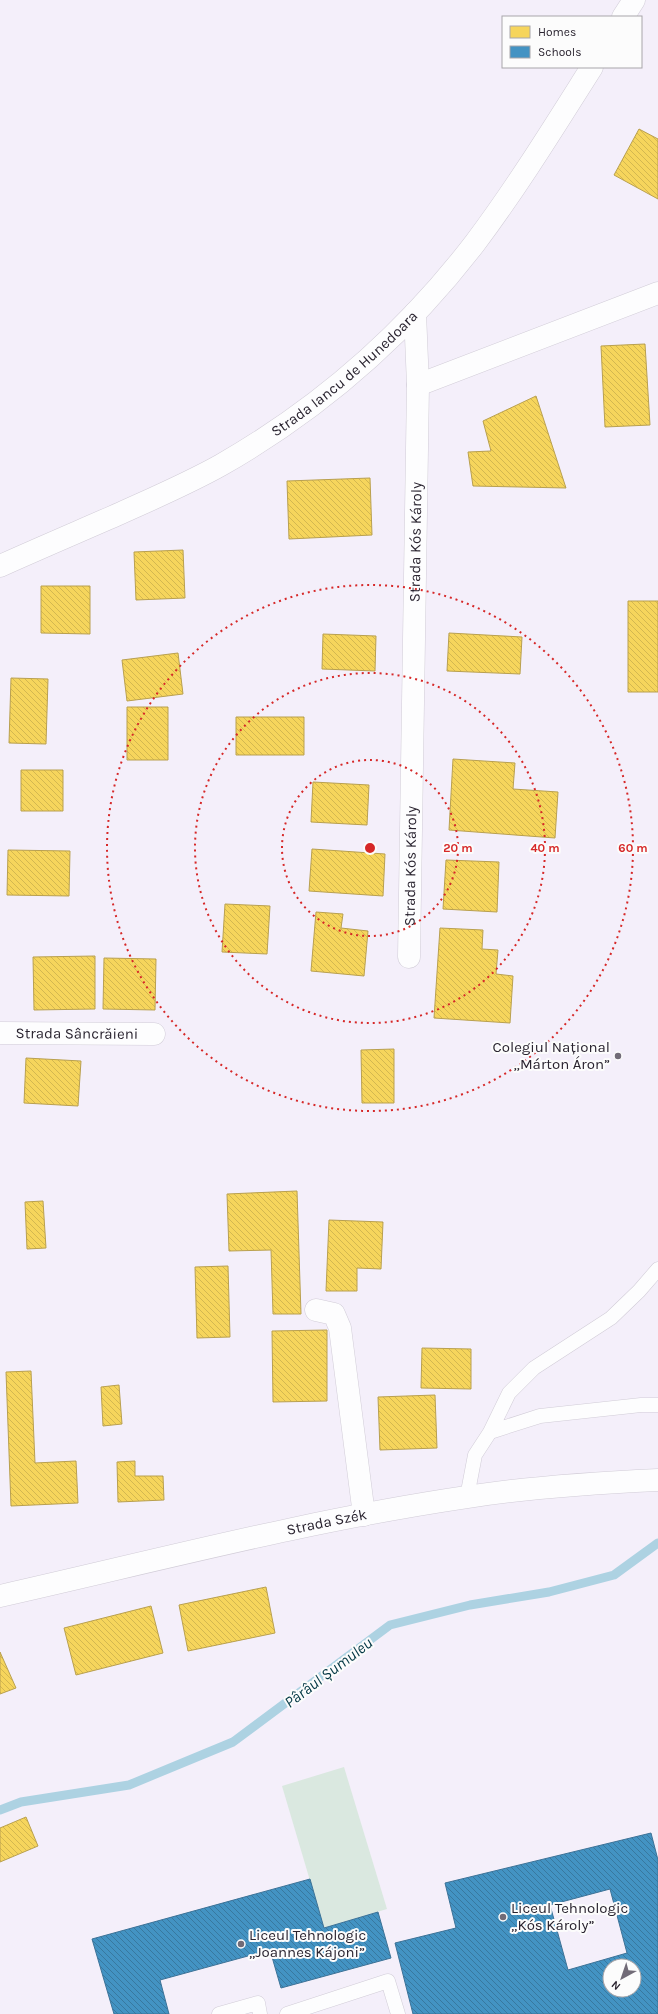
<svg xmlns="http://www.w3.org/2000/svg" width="658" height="2014" viewBox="0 0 658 2014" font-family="Karla,sans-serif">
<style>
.green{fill:#dae8e0}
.homes{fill:url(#homes-back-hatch);stroke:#b9a04f}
.schools{fill:url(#schools-back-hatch);stroke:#3c7297;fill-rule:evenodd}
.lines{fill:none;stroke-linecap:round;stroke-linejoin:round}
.stream{stroke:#add2e2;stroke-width:9}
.service-casing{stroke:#d1ccd7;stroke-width:15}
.minor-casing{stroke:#d1ccd7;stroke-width:23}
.tertiary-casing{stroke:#d1ccd7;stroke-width:23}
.service{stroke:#fdfdfe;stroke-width:14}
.minor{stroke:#fdfdfe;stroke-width:22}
.tertiary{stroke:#fdfdfe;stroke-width:22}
.ring{fill:none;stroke:#d62828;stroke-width:2;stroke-dasharray:2 4}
.poi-dot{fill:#716b77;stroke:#fcfcfc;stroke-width:1.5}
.labels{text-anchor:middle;stroke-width:4;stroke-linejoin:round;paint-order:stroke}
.street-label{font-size:15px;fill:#2a2430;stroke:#fcfcfc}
.poi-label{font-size:15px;fill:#2a2430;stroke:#fcfcfc;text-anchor:start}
.water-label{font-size:16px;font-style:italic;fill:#003643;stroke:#fcfcfc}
.centre{fill:#d62828;stroke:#fcfcfc;stroke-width:2}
.ring-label{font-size:12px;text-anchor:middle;font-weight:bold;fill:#d62828;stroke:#fcfcfc;stroke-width:4;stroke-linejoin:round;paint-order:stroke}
</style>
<defs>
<pattern id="homes-back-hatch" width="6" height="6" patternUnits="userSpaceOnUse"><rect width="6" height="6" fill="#f6d55c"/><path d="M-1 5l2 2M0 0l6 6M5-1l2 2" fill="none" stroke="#d3b750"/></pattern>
<pattern id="schools-back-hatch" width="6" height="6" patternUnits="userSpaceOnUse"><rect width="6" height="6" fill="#4393c3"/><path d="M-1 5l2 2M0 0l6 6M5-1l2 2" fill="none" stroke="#38789f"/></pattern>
</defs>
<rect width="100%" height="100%" fill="#f4effa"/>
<!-- green -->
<path class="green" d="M344,1767L387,1909L324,1928L282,1786Z"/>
<!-- homes -->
<path class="homes" d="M639,129L658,139V199L614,175Z
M645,344L650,425L605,427L601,346Z
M536,396L566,488L473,486L468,452L491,451L483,421Z
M370,478L372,535L289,539L287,481Z
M183,550L185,598L136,600L134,552Z
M41,586H90V634L41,633Z
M628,601H658V692H628Z
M449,633L522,637L520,674L447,671Z
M323,634L376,636L375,671L322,669Z
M178,653L183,694L127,701L122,660Z
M11,678L48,679L46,744L9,743Z
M127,707H168V760H127Z
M236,717H304V755H236Z
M453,759L515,763L513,789L558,792L555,838L449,830Z
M21,770H63V811H21Z
M313,782L369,785L367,825L311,822Z
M312,849L385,854L383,896L309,891Z
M8,850L70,851L69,896L7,895Z
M446,860L499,862L497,912L443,909Z
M225,904L270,906L267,954L222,952Z
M316,912L343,914L341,928L368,931L364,976L311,971Z
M440,928L483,930L482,949L498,950L496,974L513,976L510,1023L434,1018Z
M95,956V1009L34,1010L33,957Z
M104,958L156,959L155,1010L103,1009Z
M394,1049V1103H362L361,1050Z
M26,1058L81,1061L78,1106L24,1103Z
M297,1191L301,1314H273L271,1250L229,1251L227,1194Z
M43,1201L46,1248L27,1249L25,1202Z
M329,1220L383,1222L381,1269L357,1268V1291H326Z
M228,1266L230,1337L197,1338L195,1267Z
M327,1330V1401L273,1402L272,1331Z
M422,1348L471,1349V1389L421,1388Z
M31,1371L35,1463L76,1461L78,1503L11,1506L6,1372Z
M119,1385L122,1424L103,1426L101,1387Z
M435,1395L437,1448L380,1450L378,1397Z
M135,1461V1476H163L164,1500L118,1502L117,1462Z
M266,1587L275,1633L188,1651L179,1605Z
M151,1606L163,1653L76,1675L64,1628Z
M0,1652L16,1688L0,1694Z
M26,1817L38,1846L0,1862V1828Z"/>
<!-- schools -->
<path class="schools" d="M651,1833L658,1860V2014H413L395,1943L456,1928L445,1883ZM610,1889L627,1953L568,1970L550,1905ZM610,1966H634V1990H610Z
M310,1879L324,1928L378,1912L391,1958L281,1988L270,1950L160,1980L169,2014H114L92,1939Z"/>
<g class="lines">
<!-- stream -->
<path class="stream" d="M0,1810L21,1802L129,1785L233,1742L390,1625L470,1605L549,1592L614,1575L658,1543"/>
<!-- service casing -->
<g class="service-casing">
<path id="service" d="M490,1432L540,1416L641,1405H658
M467,1497L475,1455L490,1432L509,1393L534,1368L611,1318L639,1291L658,1269
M219,2014L258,2003L260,2014
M287,2014L388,1981L398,2014"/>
</g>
<!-- minor casing -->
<g class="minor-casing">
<g id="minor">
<path d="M418,385L658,293"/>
<path id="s1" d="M409,957L418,385L415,313"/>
<path id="s2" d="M0,1033L154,1034"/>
<path d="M316,1310L334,1314L340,1328L364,1515"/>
</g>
</g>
<!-- tertiary casing -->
<g class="tertiary-casing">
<g id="tertiary">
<path d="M623,17L634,0"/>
<path id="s3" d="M0,566C40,548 80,531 121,513C154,498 189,483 221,465C319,409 406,333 475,243C517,187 554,127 592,67"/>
<path id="s4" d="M0,1596C155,1561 310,1520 467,1497C530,1487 594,1483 658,1480"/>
</g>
</g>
<!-- service -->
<use href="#service" class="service"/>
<!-- minor -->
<use href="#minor" class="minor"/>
<!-- tertiary -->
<use href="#tertiary" class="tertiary"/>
</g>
<!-- distance rings -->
<g class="ring">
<circle cx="370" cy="848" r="88"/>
<circle cx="370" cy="848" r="175"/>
<circle cx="370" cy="848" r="263"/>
</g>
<!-- markers -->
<g class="poi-dot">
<circle cx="618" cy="1056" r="4"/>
<circle cx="503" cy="1917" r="4"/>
<circle cx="241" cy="1944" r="4"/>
</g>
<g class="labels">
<!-- street labels -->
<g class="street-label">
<text dy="5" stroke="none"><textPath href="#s3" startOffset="397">Strada Iancu de Hunedoara</textPath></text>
<text dy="5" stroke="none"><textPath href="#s1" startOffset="415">Strada Kós Károly</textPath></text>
<text dy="5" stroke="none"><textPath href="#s1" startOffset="91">Strada Kós Károly</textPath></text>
<text dy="5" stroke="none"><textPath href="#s2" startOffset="77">Strada Sâncrăieni</textPath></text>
<text dy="5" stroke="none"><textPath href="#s4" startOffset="335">Strada Szék</textPath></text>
</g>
<!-- poi labels -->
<g class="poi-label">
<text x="610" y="1052" text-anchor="end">Colegiul Național<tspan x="610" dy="17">„Márton Áron”</tspan></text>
<text x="511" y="1913">Liceul Tehnologic<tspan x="511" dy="17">„Kós Károly”</tspan></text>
<text x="249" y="1940">Liceul Tehnologic<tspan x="249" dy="17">„Joannes Kájoni”</tspan></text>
</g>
<!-- water labels -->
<g class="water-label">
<text transform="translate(328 1672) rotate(-37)" y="6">Pârâul Șumuleu</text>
</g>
</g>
<circle cx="370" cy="848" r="6" class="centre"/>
<g class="ring-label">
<text x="458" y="852">20 m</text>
<text x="545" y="852">40 m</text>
<text x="633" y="852">60 m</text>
</g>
<!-- legend -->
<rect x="502" y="16" width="140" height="52" fill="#fcfcfc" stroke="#a8a6aa"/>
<rect x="510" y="26" width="20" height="12" fill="#f6d55c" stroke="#a8a6aa"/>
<text x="538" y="36" font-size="12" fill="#2a2430">Homes</text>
<rect x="510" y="46" width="20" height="12" fill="#4393c3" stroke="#a8a6aa"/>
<text x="538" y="56" font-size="12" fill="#2a2430">Schools</text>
<!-- north arrow -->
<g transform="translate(622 1978) rotate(220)"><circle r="19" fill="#fcfcfc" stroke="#a8a6aa"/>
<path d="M0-3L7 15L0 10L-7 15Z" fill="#716b77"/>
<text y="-6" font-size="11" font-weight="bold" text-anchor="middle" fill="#2a2430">N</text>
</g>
</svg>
